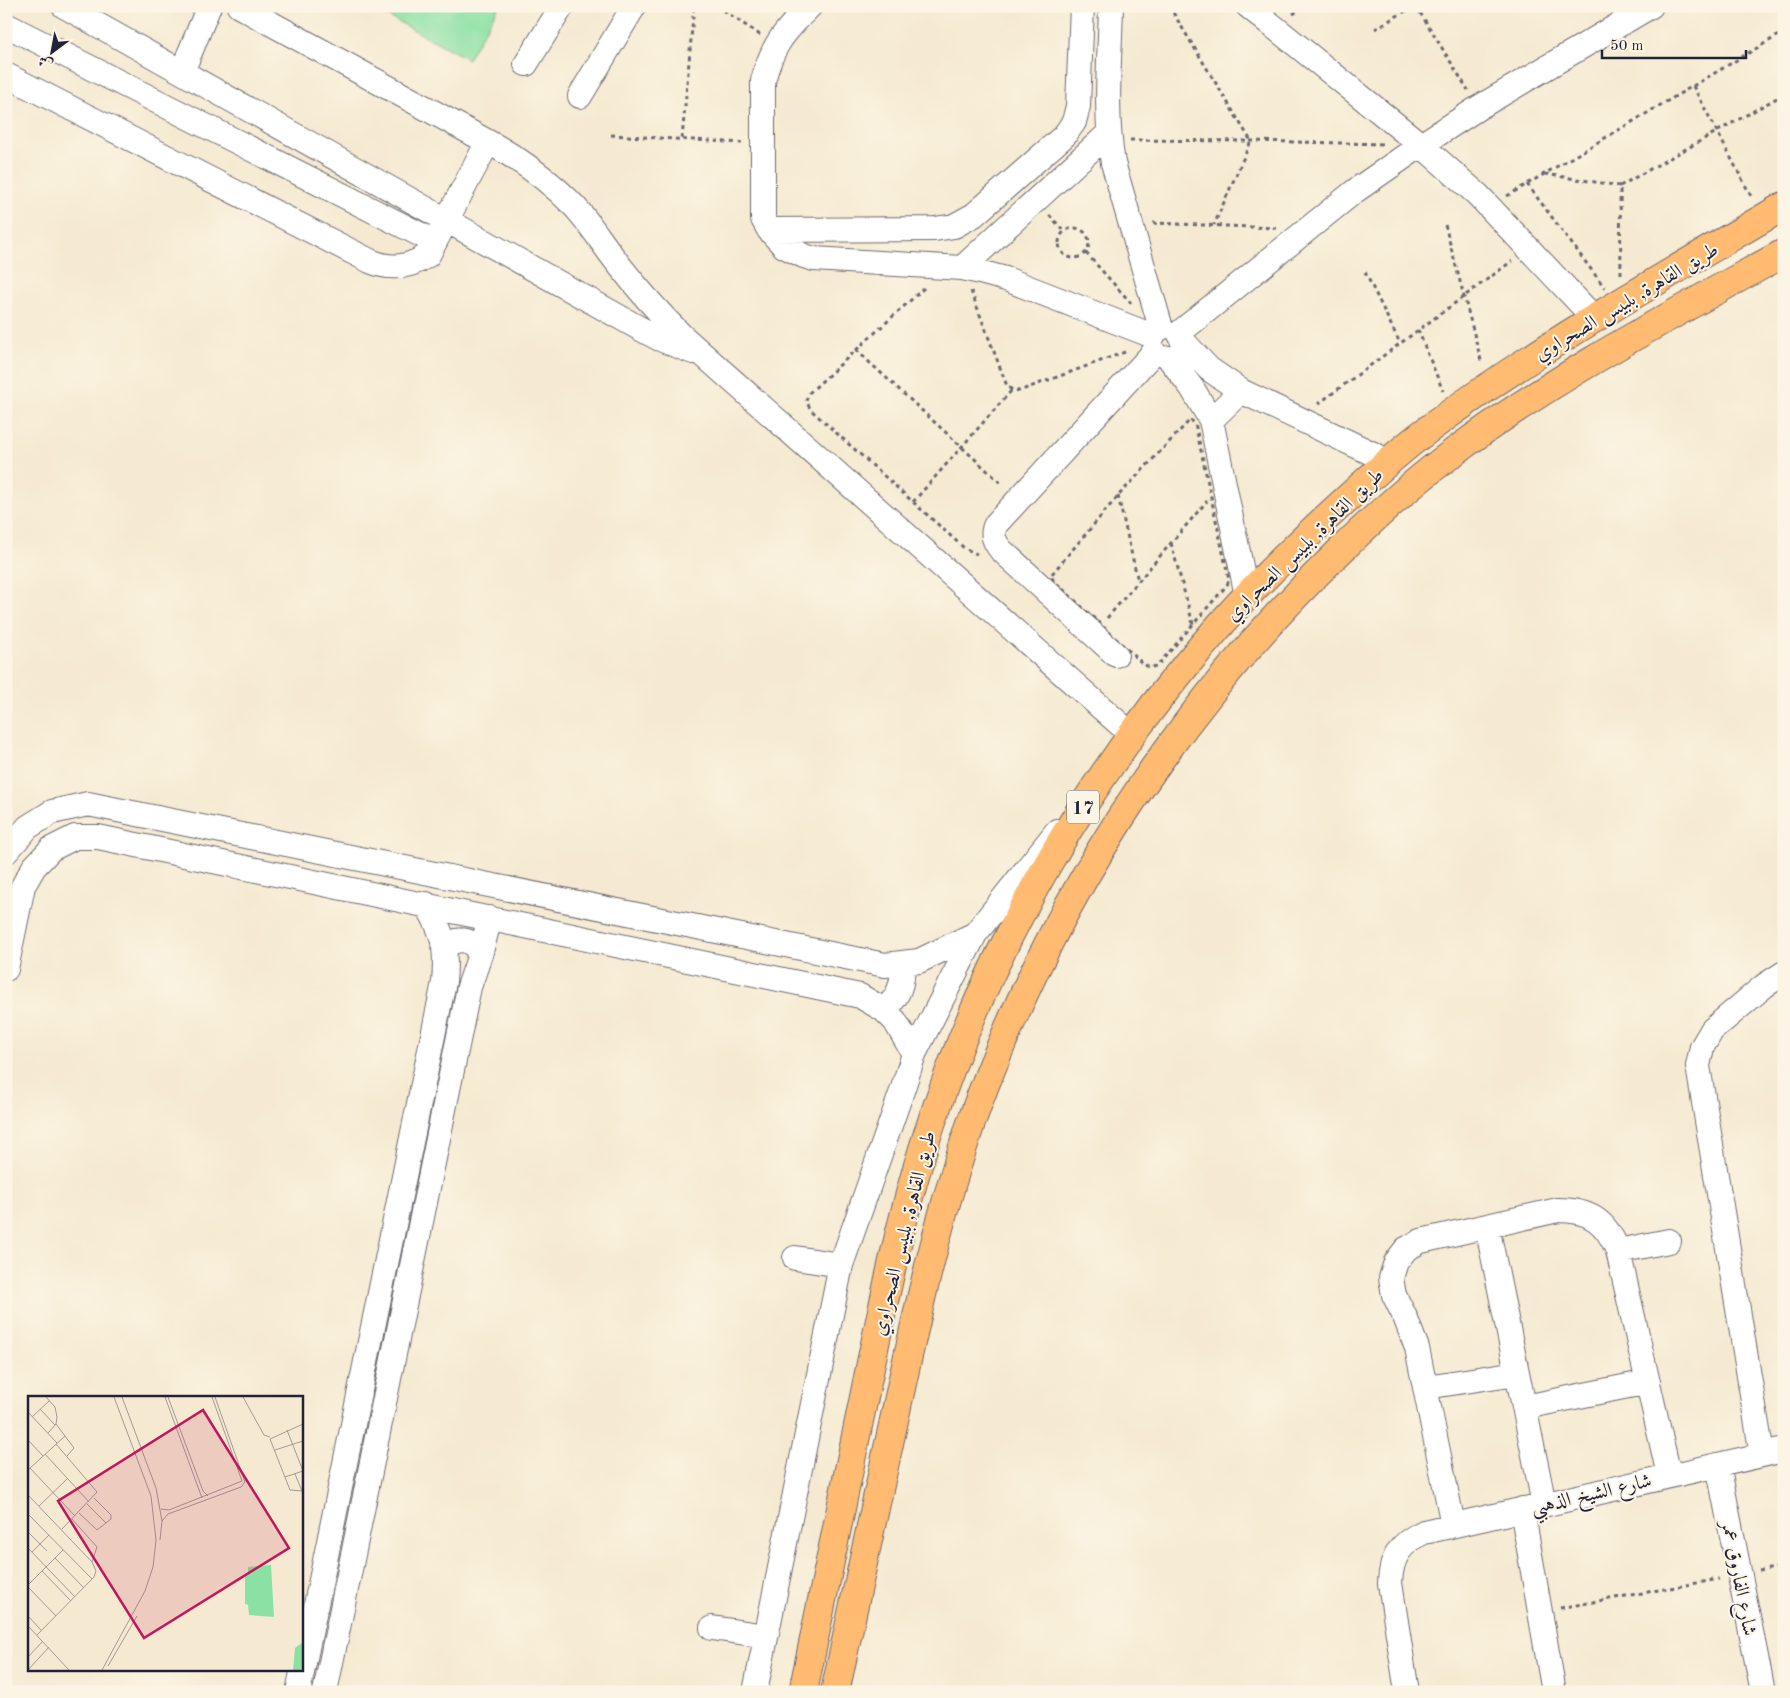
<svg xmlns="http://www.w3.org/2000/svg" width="1790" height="1698" viewBox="0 0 1790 1698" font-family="'Old Standard TT',Amiri,serif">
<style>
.pitch{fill:#8be1a4;stroke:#568270}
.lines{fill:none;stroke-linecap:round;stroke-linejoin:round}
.minor-casing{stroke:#6c6870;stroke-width:26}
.highway-casing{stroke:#6c6870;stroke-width:30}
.path{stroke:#6c6870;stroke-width:3;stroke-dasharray:4 4;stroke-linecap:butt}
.minor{stroke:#fff;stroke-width:24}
.highway{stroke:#ffbb71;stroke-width:28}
.labels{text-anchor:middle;stroke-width:4;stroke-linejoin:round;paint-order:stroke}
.shield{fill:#fcf5e5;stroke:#63616e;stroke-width:1}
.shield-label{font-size:19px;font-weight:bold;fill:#22223b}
.street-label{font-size:20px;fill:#22223b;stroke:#fcf5e5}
.inset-road{fill:none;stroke:#a19a95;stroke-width:1}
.view{fill:#c2185b;fill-opacity:0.15;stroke:#c2185b;stroke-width:2.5}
.inset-edge{fill:none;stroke:#22223b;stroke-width:2.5}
</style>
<rect width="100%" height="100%" fill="#fcf5e5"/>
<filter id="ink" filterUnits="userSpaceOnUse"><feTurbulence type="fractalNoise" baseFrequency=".02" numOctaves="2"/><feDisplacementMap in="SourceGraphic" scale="10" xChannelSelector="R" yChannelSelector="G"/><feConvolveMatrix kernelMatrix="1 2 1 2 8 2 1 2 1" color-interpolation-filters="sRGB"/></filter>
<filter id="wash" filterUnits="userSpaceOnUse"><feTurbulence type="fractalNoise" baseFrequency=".0096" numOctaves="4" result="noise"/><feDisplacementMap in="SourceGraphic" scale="20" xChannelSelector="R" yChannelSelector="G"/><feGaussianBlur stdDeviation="1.12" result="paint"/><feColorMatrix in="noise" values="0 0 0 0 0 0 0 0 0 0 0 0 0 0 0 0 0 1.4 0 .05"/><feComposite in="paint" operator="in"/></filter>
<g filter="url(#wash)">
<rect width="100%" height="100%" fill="#f5ead1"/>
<!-- pitch -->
<path class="pitch" d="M369,6H499L468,59Z"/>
</g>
<g filter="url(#ink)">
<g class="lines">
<!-- minor casing -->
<g class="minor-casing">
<path id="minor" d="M64,6L639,328L660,339L693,352
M239,6L499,148C526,164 552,183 574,206C590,223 602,243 616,261C636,287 658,312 681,335L1132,735
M810,6C784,32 772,45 763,81V219L769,230L784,246L804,256L814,259L962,268L976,271L1006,279L1153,336
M1111,6C1110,58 1104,111 1113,163L1161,328
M1248,6L1421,145L1478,195L1594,318
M6,25L435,242
M526,64L562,6
M182,72L209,6
M6,75L370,261C391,270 409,268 428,255L488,142
M580,96L634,6
M769,230L935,229L954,226L974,215L1064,136L1074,122L1078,106L1082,6
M962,268L1109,133
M1179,333L1355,191L1421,145L1478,108L1651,6
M1182,340L1209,369L1241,391L1390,462
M1169,358L1192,388L1211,420L1247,596
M1211,420L1241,391
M1116,655L1001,550C994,542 991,534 996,524L1154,352
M6,852L28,827L52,812L88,804L885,965L919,961L975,934
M444,948C458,936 473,938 480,955
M6,969L23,886L34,867L51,849L75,837H98L860,996L884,1010L895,1021L914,1054
M884,1010C899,997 904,983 902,964
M1487,1226L1544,1504
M1618,1251L1669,1241
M795,1258L841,1265
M1426,1387L1517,1373
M1525,1407L1648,1382
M1762,1455L1698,1066L1702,1047L1712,1030L1764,986L1784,973
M1718,1465L1763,1692
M1522,1509L1554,1692
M1453,1525L1417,1348L1405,1317L1394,1295L1391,1278L1396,1262L1406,1249L1421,1241L1558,1210C1590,1210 1606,1221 1618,1251L1669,1475
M712,1628L766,1636
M298,1692L444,982C447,948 444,933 426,904
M325,1692L469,987L480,955L490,918
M755,1692L841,1265L902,1091L914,1054L975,934L1057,831
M1407,1692L1390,1583C1391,1557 1400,1543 1424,1532L1784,1450"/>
</g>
<!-- highway casing -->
<g class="highway-casing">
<path id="highway" d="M803,1692C823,1594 844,1496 864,1397C883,1305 901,1213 931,1124C991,943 1089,774 1215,631C1250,590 1288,554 1327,517C1359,488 1391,457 1426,431C1539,347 1662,278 1784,206
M835,1692C854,1603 874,1514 893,1425C914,1327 935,1230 967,1135C982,1089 1001,1044 1021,1000C1098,832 1207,679 1340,551C1375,517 1411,484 1450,455C1554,377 1670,316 1784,253"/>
</g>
<!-- path -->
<path class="path" d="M717,6L760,35
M1169,6L1251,141L1214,225
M1347,6L1351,12
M1416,6L1468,90
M1293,14L1306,6
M1375,29L1414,6
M1693,86L1752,198
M611,135L742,143
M682,139L694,6
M1130,140L1251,141L1386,144
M1545,174L1620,186L1621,276
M1527,184L1605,288
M1620,186L1784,94
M1507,196L1784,32
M1049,215L1064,231
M1153,223L1276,228
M1445,225L1482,364
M1059 243a15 15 0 1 1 30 0a15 15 0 1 1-30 0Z
M1086,253L1131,303
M1365,272L1400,343
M924,288L809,393L806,401L811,410L964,548L977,554
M971,291L1007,386L1012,390L1019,391L1125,352
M1418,330L1443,391
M856,350L1003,485
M1318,404L1512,261
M1190,420L1195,423L1229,580L1227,585L1158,665L1150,668L1142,663L1053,580L1051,575L1118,496Z
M1118,496L1138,581
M913,502L1012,390
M1171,543L1193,624
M1107,618L1207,501
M1759,1571L1784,1566
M1560,1608L1719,1579"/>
<!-- minor -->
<use href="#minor" class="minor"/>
<!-- highway -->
<use href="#highway" class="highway"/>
</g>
</g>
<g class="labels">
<!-- shield labels -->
<rect class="shield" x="1067" y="790.5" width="32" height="33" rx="4"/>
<g class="shield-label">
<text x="1083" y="814">17</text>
</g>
<!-- street labels -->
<g class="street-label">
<text transform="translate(1626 301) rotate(-31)" y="7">طريق القاهرة, بلبيس الصحراوي</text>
<text transform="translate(1304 544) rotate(-44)" y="7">طريق القاهرة, بلبيس الصحراوي</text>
<text transform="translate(903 1233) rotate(-76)" y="7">طريق القاهرة, بلبيس الصحراوي</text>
<text transform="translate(1591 1493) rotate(-13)" y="7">شارع الشيخ الذهبي</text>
<text transform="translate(1740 1578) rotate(79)" y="7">شارع الفاروق عمر</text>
</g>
</g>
<!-- overview -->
<g transform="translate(28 1396)">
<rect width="275" height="275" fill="#f5ead1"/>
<path d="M243,169L246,221L221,219L220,209L217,208V179H220V171ZM275,246V274H265L267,252Z" fill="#8be1a4"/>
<path class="inset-road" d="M18,1L27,11L29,21L28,28L20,37M94,1L128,92L134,125L132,144M137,1L174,102M140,1L175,95L180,100M215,1L236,39L242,41M12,13L27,29M0,16L29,47M4,21L21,5M28,28L46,52L39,60M275,28L242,43L262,94L275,95M0,44L15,60M28,48L69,96L34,133M247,54L275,45M17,58L61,106M2,72L47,120M0,74L37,40M267,78L274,95M257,81L275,75L259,34M0,99L64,166L68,175L66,181L9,239M59,108L78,127M11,110L39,83M133,113L141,114L214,85L184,1M51,117L69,134L83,123V119L66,102M0,118L64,183M44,123L69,151L64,166M134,125L140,118L213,91L217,86L187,1M0,136L19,155M0,152L47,201M4,156L21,139M27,162L56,192M14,175L43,205M0,189L35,154M0,191L28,220M0,220L13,234M0,230L41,274M0,261L15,245M80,270L109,220M0,274L21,251M74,274L117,195L125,171L128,144L123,100L86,1"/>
<path class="view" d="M175,14L261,152L116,242L30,105Z"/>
<rect width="275" height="275" class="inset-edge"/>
</g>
<!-- margin -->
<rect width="1790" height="1698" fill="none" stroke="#fcf5e5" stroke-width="25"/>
<!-- north arrow -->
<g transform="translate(52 52) rotate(212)" stroke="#fcf5e5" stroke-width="4" paint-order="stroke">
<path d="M0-4L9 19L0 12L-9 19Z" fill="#22223b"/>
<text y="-8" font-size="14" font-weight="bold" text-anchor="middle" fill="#22223b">ش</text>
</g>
<!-- scale -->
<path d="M1602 50v8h144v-8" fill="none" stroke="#22223b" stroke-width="2.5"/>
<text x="1610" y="50" font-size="15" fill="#22223b" stroke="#fcf5e5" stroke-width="4" paint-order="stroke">50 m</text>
</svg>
